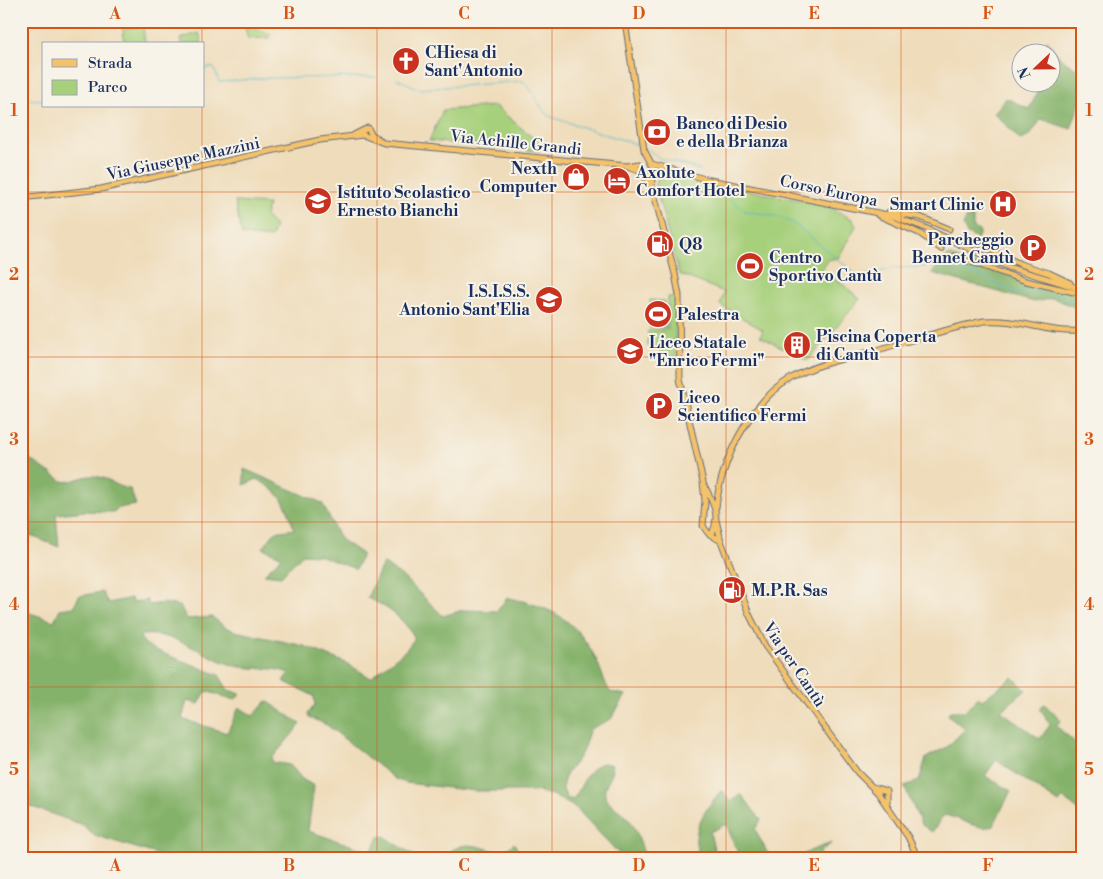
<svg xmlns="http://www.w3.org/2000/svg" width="1103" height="879" viewBox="0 0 1103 879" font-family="'Libre Bodoni',serif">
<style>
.green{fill:#a7d07b;stroke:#61806c}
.forest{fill:#85b26b;stroke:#507064}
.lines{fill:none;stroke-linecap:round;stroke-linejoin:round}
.stream{stroke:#4bb8c6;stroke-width:1}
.major-casing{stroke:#656c7e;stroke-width:7}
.major{stroke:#f3c26a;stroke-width:5}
.grid{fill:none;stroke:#d45514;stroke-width:1;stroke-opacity:0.55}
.labels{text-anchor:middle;stroke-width:4;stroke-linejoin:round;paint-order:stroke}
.poi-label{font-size:16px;font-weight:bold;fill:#1b2f5e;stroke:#f7f3e8;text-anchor:start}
.street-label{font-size:16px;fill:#1b2f5e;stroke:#f7f3e8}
.neatline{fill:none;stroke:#d45514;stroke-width:2}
.grid-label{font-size:16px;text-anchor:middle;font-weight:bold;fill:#d45514}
</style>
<rect width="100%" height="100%" fill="#f7f3e8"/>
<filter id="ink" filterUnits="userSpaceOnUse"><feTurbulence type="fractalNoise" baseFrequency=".02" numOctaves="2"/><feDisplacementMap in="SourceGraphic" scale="10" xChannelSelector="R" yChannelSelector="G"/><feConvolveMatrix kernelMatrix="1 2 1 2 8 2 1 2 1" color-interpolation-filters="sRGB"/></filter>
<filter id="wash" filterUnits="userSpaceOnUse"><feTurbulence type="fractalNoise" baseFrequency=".0096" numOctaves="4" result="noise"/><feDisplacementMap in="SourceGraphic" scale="20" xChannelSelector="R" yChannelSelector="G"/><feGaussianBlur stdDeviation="1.12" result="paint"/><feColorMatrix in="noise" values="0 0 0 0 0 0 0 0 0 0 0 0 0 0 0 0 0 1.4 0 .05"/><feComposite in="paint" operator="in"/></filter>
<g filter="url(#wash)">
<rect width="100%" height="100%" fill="#efdcba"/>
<!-- green -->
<path class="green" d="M251,26L270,34L269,38L248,39L245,28Z
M143,27L145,44H124L123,28Z
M199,33L202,43L181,44L180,39Z
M495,106L539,143V151L429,141L443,110Z
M666,175L826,205L852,219L856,226L838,258L827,260L821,272L840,282L860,299L808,361L760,336L763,330L720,305L724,292L679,274L655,185L658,178Z
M235,202L268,204L265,216L275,226L271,238L242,235Z
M668,297H675L676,357L661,358L660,346H648V331L668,330Z
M650,300L665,301L666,328H650Z"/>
<!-- forest -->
<path class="forest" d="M1047,40L1061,59L1082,73V95L1071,129L1041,119L1030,136L1020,140L994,113L1006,98L1029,109L1038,92L1034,83L1050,82V52H1035V48Z
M973,217V227L980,232L977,239L966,233L963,225L966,219Z
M948,255L1026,281L1082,294V310L1053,298L1034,302L932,273Z
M21,453L62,481C73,484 82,475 93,476C107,476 117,488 130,489L136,505L117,508L114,512L85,511L56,514L59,547L21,532Z
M244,469L322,503L340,539L362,554L356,569L318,555L303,554L281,576L264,574L282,557L263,548L275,532L294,529C285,501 283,494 257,479L244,485Z
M383,563L403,577L443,616L463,610L497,611L507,598H510C553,608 575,619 596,659C601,670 604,682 610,692L626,695L611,719L590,729C587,736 585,745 582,752C575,767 553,780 568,799H573C583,787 586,767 604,763L612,765C616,775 602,784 605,795C608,804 621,811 628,818C637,829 641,844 645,858H623L576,808L552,795L535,791H476L406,783L395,779L327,725L309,717L308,714L315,705L314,696L283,681L289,673C273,666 253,670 236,666C204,658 177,631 142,635L140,637L144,643L155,650L219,675L228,690L241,694L234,700L206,691L199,704L187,701L182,719L227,733L239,707L253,716L267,701L301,724L272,758V762L290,765L302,779L314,786L308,831L371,852L379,837L384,836L418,858H169L94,835L83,825L21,803V610L54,621L60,609L74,607L79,596L102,592L108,603L131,598L132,602L147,600L149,605L163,603L180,606L187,619L212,617L225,627L235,631L304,646L346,663L371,678L406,650L415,638C405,620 386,605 367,598Z
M1013,677L1026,690L1001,711L1040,739L1050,725L1040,709L1044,704L1061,720L1056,726L1082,748V813L1063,798L1059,803L996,760L985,776L1011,791L993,826C976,831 962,818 944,815L932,832L921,824L904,786L919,781L926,758L947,747L965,729L948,715L950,711H965L978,697L982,700Z
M722,790L731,802L741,794L761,820L755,829L770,858H740L726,824L710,832L716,858H701C699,853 696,847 696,843C695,823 709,804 722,790Z
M514,843L517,848L512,858H443C464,836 479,848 503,853Z
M832,843L820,852L822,858H797L812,850Z"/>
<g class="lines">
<!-- stream -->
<path class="stream" d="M204,70L209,67L214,68L219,82L268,78L376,77
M397,79L420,89L523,81C535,91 537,108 551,117L639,145
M21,99L44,100
M648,149L659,158L700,170
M713,185L745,211L775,216L793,223L857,275L863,276L895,268L943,266L978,275L1018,293L1046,291L1074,300L1082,305"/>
</g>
</g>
<g filter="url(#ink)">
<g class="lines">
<!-- major casing -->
<g class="major-casing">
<path id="major" d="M625,21L644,150L653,167L651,173L644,174
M354,135L368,128L371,134L380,140
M652,164L705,179L893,216L923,227L1008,267L1082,289
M630,167L640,170L650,185
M651,173L653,190L675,274L679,295L680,379L703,482L705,501L703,526L708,533L721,541
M21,198L101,189L320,140L363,135L384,143L627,166L640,164
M895,208L902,214
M889,212L920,217L949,229
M878,215L919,233L941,249
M965,237L1020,264L1049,273L1070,283
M954,256L1026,281L1082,294
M705,487C713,503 721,516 712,534
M716,507C721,461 749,403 790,379C818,362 854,357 884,348C917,339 950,328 984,321C1020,318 1047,334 1082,331
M716,520L721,541L749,614L765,646L857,772L878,793L908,837L918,858
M873,787L887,791V803"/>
</g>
<!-- major -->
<use href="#major" class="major"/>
</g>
</g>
<!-- grid -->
<path class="grid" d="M202,21V44M377,21V858M552,21V858M726,21V858M901,21V858M202,106V858M21,192H1082M21,357H1082M21,522H1082M21,687H1082"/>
<!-- icons -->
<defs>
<g id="church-disc" transform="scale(1.4375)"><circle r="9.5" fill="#c8321e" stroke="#f7f3e8"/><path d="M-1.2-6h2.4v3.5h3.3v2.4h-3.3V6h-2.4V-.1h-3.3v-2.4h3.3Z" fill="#fff"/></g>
<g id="bank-disc" transform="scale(1.4375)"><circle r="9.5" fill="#c8321e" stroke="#f7f3e8"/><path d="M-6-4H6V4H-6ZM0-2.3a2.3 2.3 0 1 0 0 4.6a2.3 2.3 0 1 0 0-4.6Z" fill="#fff"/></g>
<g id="shop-disc" transform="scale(1.4375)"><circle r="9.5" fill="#c8321e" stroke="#f7f3e8"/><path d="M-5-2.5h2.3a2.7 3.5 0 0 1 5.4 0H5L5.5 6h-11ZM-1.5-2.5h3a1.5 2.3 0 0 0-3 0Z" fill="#fff"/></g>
<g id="hotel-disc" transform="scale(1.4375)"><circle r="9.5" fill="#c8321e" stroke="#f7f3e8"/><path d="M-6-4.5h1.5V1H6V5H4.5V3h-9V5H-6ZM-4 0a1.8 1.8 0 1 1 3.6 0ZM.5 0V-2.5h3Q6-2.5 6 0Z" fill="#fff"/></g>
<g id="school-disc" transform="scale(1.4375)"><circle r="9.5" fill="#c8321e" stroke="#f7f3e8"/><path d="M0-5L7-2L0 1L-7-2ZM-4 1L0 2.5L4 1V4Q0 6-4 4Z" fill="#fff"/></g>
<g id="hospital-disc" transform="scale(1.4375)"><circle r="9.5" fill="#c8321e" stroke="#f7f3e8"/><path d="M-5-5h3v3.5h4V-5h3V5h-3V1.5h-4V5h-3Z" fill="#fff"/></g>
<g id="fuel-disc" transform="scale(1.4375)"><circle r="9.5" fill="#c8321e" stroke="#f7f3e8"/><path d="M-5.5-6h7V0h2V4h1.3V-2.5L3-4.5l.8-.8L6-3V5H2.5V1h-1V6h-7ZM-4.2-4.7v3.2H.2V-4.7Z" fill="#fff"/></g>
<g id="parking-disc" transform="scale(1.4375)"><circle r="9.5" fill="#c8321e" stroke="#f7f3e8"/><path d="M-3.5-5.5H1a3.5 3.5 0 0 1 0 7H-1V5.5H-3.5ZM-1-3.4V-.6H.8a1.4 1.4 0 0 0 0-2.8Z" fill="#fff"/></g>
<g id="stadium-disc" transform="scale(1.4375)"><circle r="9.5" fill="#c8321e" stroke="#f7f3e8"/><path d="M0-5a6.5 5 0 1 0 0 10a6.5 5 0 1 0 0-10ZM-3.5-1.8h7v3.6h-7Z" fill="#fff"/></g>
<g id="building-disc" transform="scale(1.4375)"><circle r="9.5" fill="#c8321e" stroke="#f7f3e8"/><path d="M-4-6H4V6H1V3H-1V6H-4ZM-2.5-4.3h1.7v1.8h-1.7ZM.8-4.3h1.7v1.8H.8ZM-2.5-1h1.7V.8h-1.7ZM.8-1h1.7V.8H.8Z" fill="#fff"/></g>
</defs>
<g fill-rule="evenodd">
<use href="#church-disc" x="406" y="61"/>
<use href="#bank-disc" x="657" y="132"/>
<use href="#shop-disc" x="576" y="177"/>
<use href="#hotel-disc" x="617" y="181"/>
<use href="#school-disc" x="318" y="201"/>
<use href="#hospital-disc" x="1003" y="204"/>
<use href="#fuel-disc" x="660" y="244"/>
<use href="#parking-disc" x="1033" y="248"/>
<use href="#stadium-disc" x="750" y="266"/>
<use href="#school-disc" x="549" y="300"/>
<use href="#stadium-disc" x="658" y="314"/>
<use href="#building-disc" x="797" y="345"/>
<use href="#school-disc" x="630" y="351"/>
<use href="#parking-disc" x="659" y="406"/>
<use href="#fuel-disc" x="732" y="590"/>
</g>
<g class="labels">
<!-- poi labels -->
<g class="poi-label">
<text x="425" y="58">CHiesa di<tspan x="425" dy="18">Sant'Antonio</tspan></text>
<text x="676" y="129">Banco di Desio<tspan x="676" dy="18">e della Brianza</tspan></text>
<text x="557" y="174" text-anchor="end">Nexth<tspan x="557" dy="18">Computer</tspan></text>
<text x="636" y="178">Axolute<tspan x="636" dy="18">Comfort Hotel</tspan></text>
<text x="337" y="198">Istituto Scolastico<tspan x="337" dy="18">Ernesto Bianchi</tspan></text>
<text x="984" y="210" text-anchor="end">Smart Clinic</text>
<text x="1014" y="245" text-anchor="end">Parcheggio<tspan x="1014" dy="18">Bennet Cantù</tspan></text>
<text x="679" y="250">Q8</text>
<text x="769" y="263">Centro<tspan x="769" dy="18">Sportivo Cantù</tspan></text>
<text x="530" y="297" text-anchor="end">I.S.I.S.S.<tspan x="530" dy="18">Antonio Sant'Elia</tspan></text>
<text x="677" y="320">Palestra</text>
<text x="816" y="342">Piscina Coperta<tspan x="816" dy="18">di Cantù</tspan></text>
<text x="649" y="348">Liceo Statale<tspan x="649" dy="18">"Enrico Fermi"</tspan></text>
<text x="678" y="403">Liceo<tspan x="678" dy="18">Scientifico Fermi</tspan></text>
<text x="751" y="596">M.P.R. Sas</text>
</g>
<!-- street labels -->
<g class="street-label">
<text transform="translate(516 142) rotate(6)" y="6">Via Achille Grandi</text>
<text transform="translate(183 158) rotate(-12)" y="6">Via Giuseppe Mazzini</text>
<text transform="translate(829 190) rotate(12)" y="6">Corso Europa</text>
<text transform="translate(795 664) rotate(56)" y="6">Via per Cantù</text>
</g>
</g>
<!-- margin -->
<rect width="1103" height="879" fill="none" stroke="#f7f3e8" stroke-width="55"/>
<!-- legend -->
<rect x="42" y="42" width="162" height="65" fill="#f7f3e8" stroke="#9fa5b1"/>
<rect x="52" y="59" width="25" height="8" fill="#f3c26a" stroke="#9fa5b1"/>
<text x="88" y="68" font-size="15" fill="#1b2f5e">Strada</text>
<rect x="52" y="80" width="25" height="15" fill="#a7d07b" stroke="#9fa5b1"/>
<text x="88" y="92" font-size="15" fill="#1b2f5e">Parco</text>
<!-- north arrow -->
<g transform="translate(1036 68) rotate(248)"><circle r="24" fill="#f7f3e8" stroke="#9fa5b1"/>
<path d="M0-4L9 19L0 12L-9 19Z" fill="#c8321e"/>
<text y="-8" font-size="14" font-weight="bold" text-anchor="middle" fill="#1b2f5e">N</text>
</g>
<rect x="28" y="28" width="1048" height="824" class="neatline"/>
<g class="grid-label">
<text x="115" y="19">A</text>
<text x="289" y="19">B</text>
<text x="464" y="19">C</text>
<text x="639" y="19">D</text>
<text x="814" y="19">E</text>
<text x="988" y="19">F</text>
<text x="14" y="116">1</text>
<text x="1089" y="116">1</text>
<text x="14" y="280">2</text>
<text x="1089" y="280">2</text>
<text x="14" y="445">3</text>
<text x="1089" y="445">3</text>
<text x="14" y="610">4</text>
<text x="1089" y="610">4</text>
<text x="14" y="775">5</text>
<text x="1089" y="775">5</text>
<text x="115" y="871">A</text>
<text x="289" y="871">B</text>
<text x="464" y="871">C</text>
<text x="639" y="871">D</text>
<text x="814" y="871">E</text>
<text x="988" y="871">F</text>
</g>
</svg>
